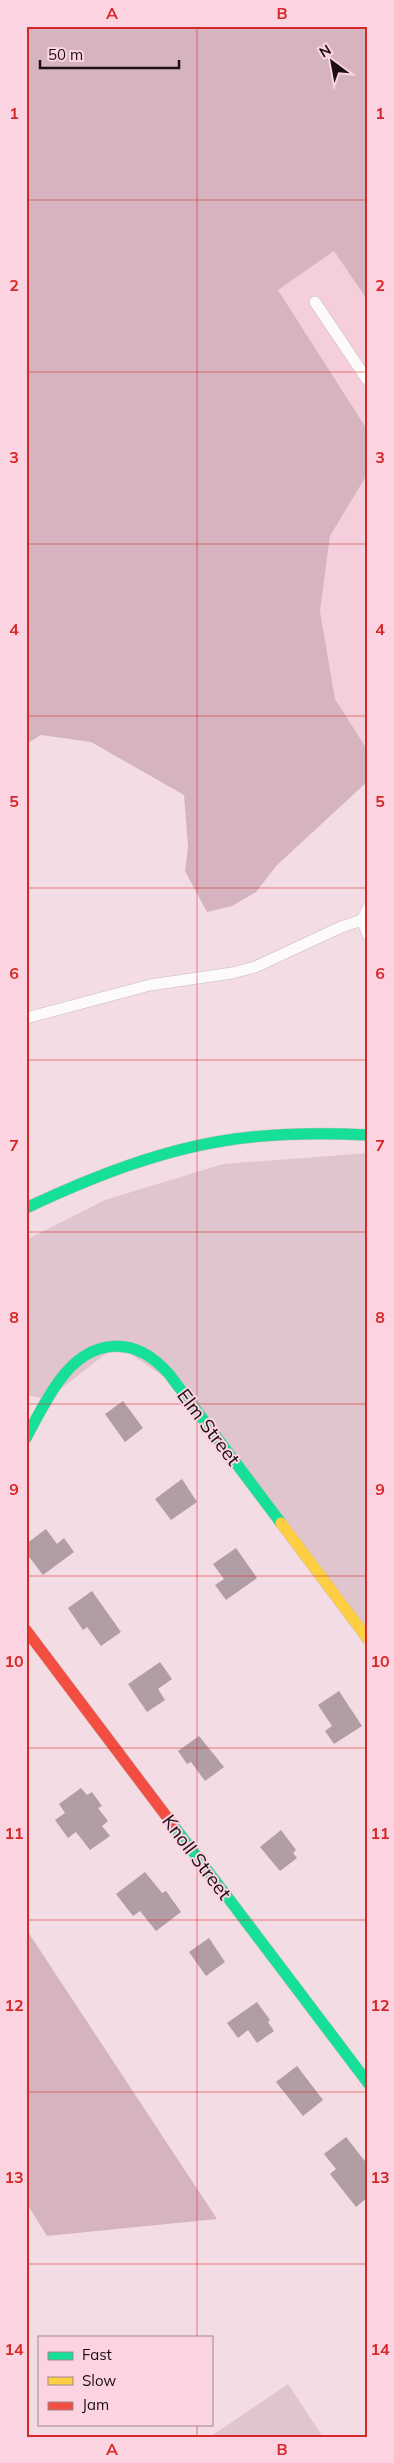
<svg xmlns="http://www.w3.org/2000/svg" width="394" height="2463" viewBox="0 0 394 2463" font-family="Mulish,sans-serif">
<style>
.built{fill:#f4cfdb}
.green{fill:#e0c5ce}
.forest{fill:#d6b4bf}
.building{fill:#b09ea4}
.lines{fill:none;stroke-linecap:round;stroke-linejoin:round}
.lane-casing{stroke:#cbbac0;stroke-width:12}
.fast-casing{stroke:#cbbac0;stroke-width:12}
.slow-casing{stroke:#cbbac0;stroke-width:12}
.jam-casing{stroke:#cbbac0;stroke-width:12}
.lane{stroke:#fdfafb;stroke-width:11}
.fast{stroke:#16e098;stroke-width:11}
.slow{stroke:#ffcf43;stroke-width:11}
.jam{stroke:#f24e42;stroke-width:11}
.grid{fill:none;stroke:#d62828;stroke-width:1;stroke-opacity:0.55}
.labels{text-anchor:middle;stroke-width:4;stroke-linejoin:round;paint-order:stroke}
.street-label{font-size:19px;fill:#1c0f13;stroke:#fcd3e0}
.neatline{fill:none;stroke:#d62828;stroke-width:2}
.grid-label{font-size:16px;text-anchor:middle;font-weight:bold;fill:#d62828}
</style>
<rect width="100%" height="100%" fill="#f3dce4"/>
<!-- built -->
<path class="built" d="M334,251L368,301V431L278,290Z
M368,473V751L335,699L320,611L330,536Z"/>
<!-- green -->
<path class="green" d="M368,1153V1639L179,1387L117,1345L48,1399L26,1395V1240L105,1200L223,1164Z
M288,2384L323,2437H210Z"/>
<!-- forest -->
<path class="forest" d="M26,26H368V301L334,251L278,290L368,431V473L330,536L320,611L335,699L368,751V781L276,866L256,892L232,906L207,912L185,871L188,847L184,795L91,742L41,735L26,744Z
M26,1929L217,2219L47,2236L26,2202Z"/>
<!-- building -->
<path class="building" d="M123,1401L143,1428L125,1442L105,1414Z
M182,1479L197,1502L171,1520L155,1499Z
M46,1529L57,1544L64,1538L74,1552L43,1575L26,1553V1544Z
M236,1548L257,1578L226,1600L215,1585L224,1579L213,1564Z
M92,1591L121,1632L101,1646L87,1627L83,1630L68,1608Z
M160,1662L172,1679L158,1689L165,1700L147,1712L128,1684Z
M339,1691L362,1726L334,1744L325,1731L332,1726L318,1705Z
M199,1736L224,1767L205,1781L191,1762L187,1764L178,1751Z
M81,1788L87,1795L92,1792L102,1806L98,1808L108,1821L102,1826L110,1836L90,1850L76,1832L68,1838L55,1820L65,1813L59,1804Z
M281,1830L296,1850L293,1853L297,1858L280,1871L260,1847Z
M145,1872L162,1893L166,1891L181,1912L156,1931L140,1911L133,1916L116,1894Z
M209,1938L225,1962L206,1976L189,1952Z
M257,2002L270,2020L268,2022L274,2031L257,2043L248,2030L238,2038L227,2023Z
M297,2066L323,2100L303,2116L276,2082Z
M346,2137L368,2165V2197L356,2207L330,2174L336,2169L324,2154Z"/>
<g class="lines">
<!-- lane casing -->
<g class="lane-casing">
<path id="lane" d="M315,302L368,381
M368,908L362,920L368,935
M26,1018L150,985L232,973L255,967L341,927L362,920"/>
</g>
<!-- fast casing -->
<g class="fast-casing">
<path id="fast" d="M26,1208C92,1177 162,1149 235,1139C279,1133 324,1133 368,1135
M26,1438C36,1419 46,1399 59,1381C90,1338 134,1334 169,1374L281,1523
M173,1825L368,2083"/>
</g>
<!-- slow casing -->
<g class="slow-casing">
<path id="slow" d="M281,1523L368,1639"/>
</g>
<!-- jam casing -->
<g class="jam-casing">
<path id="jam" d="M26,1630L173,1825"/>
</g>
<!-- lane -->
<use href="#lane" class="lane"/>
<!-- fast -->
<use href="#fast" class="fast"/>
<!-- slow -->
<use href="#slow" class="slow"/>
<!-- jam -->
<use href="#jam" class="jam"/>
</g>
<!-- grid -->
<path class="grid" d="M197,26V2337M26,200H368M26,372H368M26,544H368M26,716H368M26,888H368M26,1060H368M26,1232H368M26,1404H368M26,1576H368M26,1748H368M26,1920H368M26,2092H368M26,2264H368M197,2424V2437"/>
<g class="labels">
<!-- street labels -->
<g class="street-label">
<text transform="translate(209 1427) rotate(53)" y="7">Elm Street</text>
<text transform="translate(197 1857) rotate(53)" y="7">Knoll Street</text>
</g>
</g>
<!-- border -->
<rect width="394" height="2463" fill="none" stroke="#fcd3e0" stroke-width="55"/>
<!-- legend -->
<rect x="38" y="2336" width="175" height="90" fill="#fcd3e0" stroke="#a2858e"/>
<rect x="48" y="2352" width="25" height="8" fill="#16e098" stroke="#a2858e"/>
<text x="82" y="2360" font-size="15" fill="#1c0f13">Fast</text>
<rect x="48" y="2377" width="25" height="8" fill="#ffcf43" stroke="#a2858e"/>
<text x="82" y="2386" font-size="15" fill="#1c0f13">Slow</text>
<rect x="48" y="2402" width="25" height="8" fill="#f24e42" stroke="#a2858e"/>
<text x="82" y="2410" font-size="15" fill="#1c0f13">Jam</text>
<!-- north arrow -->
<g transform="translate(332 62) rotate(328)" stroke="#fcd3e0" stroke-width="4" paint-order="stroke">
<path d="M0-4L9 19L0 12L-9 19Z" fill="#1c0f13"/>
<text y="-8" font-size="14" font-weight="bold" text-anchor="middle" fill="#1c0f13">N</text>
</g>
<!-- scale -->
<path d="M40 60v8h139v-8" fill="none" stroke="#1c0f13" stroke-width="2.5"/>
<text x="48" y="60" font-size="15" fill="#1c0f13" stroke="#fcd3e0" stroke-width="4" paint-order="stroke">50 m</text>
<rect x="28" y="28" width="338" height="2408" class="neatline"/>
<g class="grid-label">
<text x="112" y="19">A</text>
<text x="282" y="19">B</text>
<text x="14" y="119">1</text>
<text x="380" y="119">1</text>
<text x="14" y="291">2</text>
<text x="380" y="291">2</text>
<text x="14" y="463">3</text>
<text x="380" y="463">3</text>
<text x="14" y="635">4</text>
<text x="380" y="635">4</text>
<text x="14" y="807">5</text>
<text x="380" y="807">5</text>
<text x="14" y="979">6</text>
<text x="380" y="979">6</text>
<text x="14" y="1151">7</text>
<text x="380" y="1151">7</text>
<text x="14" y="1323">8</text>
<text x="380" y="1323">8</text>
<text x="14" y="1495">9</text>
<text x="380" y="1495">9</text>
<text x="14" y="1667">10</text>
<text x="380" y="1667">10</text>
<text x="14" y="1839">11</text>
<text x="380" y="1839">11</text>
<text x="14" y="2011">12</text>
<text x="380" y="2011">12</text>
<text x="14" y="2183">13</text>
<text x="380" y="2183">13</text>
<text x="14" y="2355">14</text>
<text x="380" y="2355">14</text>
<text x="112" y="2455">A</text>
<text x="282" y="2455">B</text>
</g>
</svg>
